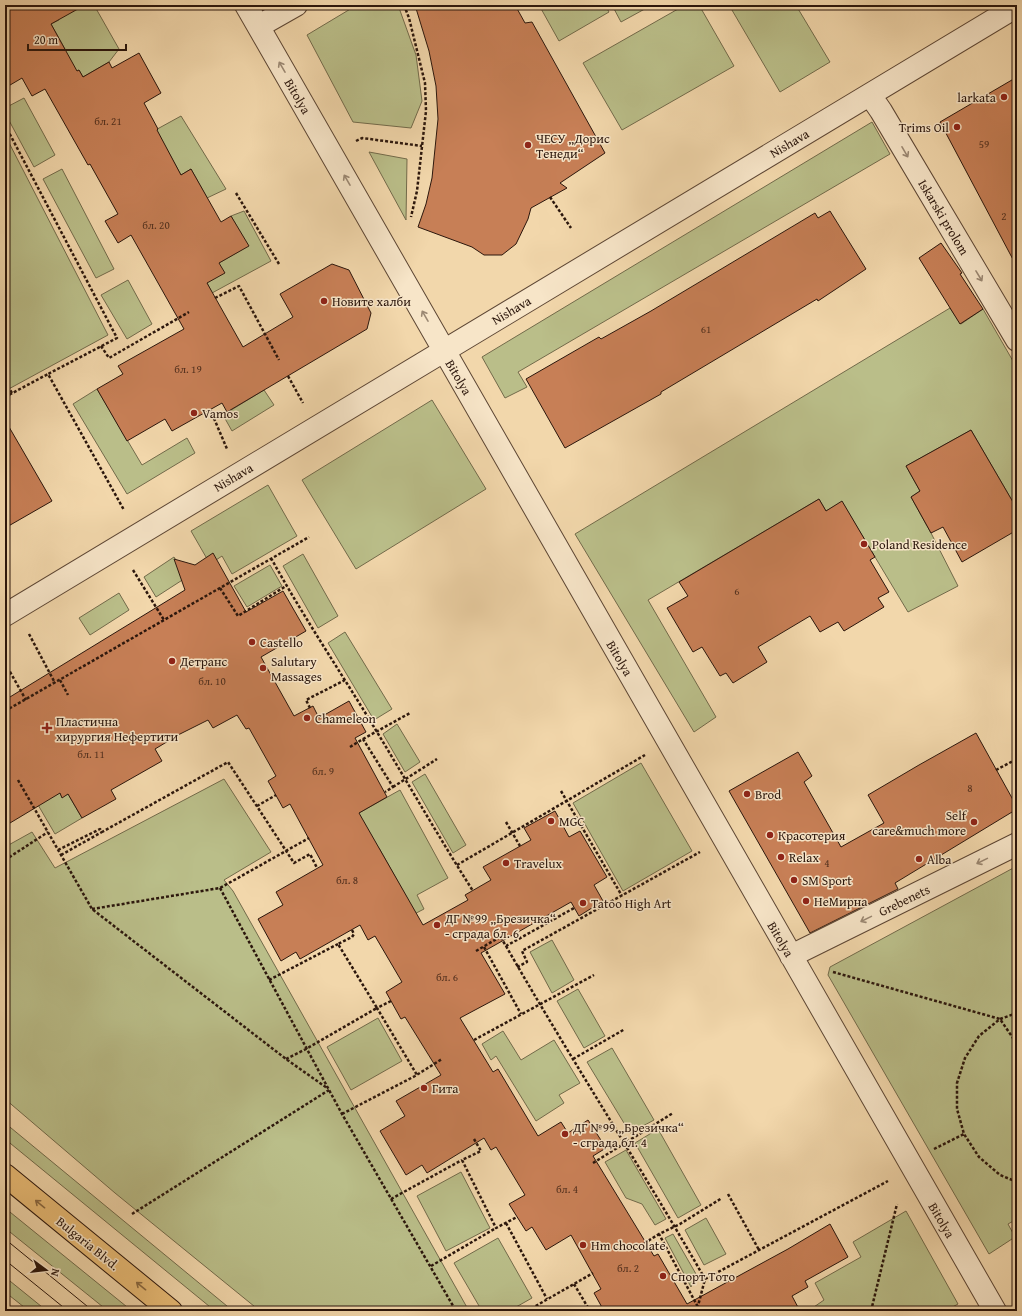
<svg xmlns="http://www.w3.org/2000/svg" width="1022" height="1316" viewBox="0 0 1022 1316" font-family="'Gentium Book Plus',serif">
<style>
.green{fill:#babe89;stroke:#726a4a}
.building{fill:#c77f56;stroke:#2b160c}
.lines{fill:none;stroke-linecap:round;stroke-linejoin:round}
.minor-casing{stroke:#5d4634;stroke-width:24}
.primary-casing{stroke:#2b160c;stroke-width:24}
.path{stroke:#2b160c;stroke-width:2.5;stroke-dasharray:3 2;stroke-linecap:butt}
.minor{stroke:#f7e5c8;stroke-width:22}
.primary{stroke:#e9bc76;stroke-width:22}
.tram{stroke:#2b160c;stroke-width:1}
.oneway{stroke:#9b8873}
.oneway2{stroke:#8a6941}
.poi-dot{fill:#8f2418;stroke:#f7e5c8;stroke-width:1.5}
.labels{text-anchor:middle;stroke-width:3;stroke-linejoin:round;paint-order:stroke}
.number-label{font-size:11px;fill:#52301e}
.street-label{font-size:13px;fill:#2b160c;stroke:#f7e5c8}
.poi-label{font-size:13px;fill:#2b160c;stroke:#f7e5c8;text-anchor:start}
</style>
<rect width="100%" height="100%" fill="#f2d7ab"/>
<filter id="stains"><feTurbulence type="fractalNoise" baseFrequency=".005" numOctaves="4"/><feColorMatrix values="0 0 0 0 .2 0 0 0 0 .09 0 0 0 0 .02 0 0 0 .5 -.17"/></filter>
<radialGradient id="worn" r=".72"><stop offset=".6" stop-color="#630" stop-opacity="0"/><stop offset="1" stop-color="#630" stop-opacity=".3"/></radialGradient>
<!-- green -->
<path class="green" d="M51,5H94L119,49L109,62L83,77L79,70L71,74L65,49L51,24L59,20Z
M357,5H398L416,55L422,101L411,128L353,122L307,35Z
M539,5H605L609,12L559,41Z
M612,5H652L621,22Z
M685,5H699L734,66L622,130L583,63Z
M729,5H800L797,7L830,62L780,92Z
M24,98L55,155L34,167L5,113V108Z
M181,116L226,189L207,198L191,169L181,175L166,148L150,133Z
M872,122L890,154L518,372L527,387L505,398L482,357Z
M5,135L108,335L5,391Z
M369,152L407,159L406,220Z
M62,169L114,269L96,278L43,179Z
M244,211L271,261L212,293L207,283L219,263L248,246L231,216Z
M128,280L152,324L127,339L101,295Z
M950,308L961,324L983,309L1017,368V509L971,430L906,466L920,491L911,497L931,533L958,586L908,612L842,502L826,511L819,499L648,600L716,717L694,732L575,534Z
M97,389L142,465L187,438L195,453L127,494L73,404Z
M264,390L274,405L232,431L223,415Z
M432,400L486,489L356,569L302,480Z
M268,485L297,536L232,574L222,556L210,564L191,531Z
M303,554L338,616L318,628L283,566Z
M174,557L187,577L156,597L144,577Z
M270,565L282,586L247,607L234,586Z
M119,593L129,610L90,635L79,618Z
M345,632L392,709L374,720L328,643Z
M397,724L420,762L405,772L383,734Z
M641,763L692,851L623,891L573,803Z
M48,773L62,797L68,794L82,818L55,834L27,786Z
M425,774L466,845L453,853L412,782Z
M224,779L271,852L224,880L233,891L469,1311H260L115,1193L5,1099V847L32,832L55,868Z
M400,790L448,878L417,895L424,909L399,922L407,898L379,848L350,818Z
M1017,866V1219L1008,1224L1015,1237L989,1254L828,975L830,967Z
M552,940L574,980L552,993L530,952Z
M578,989L605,1036L584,1048L557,1001Z
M378,1018L402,1061L351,1090L327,1047Z
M503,1031L521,1060L554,1040L580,1083L559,1095L564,1103L536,1121L496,1056L491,1060L482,1044Z
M612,1048L654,1120L630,1133L587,1062Z
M5,1123L233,1311H215L5,1139Z
M658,1129L701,1205L678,1218L635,1143Z
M626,1150L666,1219L655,1225L642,1204L626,1198L605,1162Z
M461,1172L490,1228L446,1251L417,1196Z
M5,1208L132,1311H108L5,1228Z
M906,1211L958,1304L945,1311H812L811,1309L824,1300L815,1283L861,1257L853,1242Z
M706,1218L726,1254L704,1265L685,1230Z
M673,1234L696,1274L691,1287L665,1238Z
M498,1238L532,1298L509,1311H482L454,1263Z
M5,1277L47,1311H29L5,1292Z"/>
<!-- building -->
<path class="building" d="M5,5H85L51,24L77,71L79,70L83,77L109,62L112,68L139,53L161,93L144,103L158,129L157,130L181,175L191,169L221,222L231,216L249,246L219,263L225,273L207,283L243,347L293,317L280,294L332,264L349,270L371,313L367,329L227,412L222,403L172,431L165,419L127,441L97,389L123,374L118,366L184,329L131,235L118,243L105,221L118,214L90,164L88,165L45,89L32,96L22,78L5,88Z
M415,5H515L525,23L532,22L605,153L560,183L567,188L531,208L528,219L516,244L502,255H484L472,247L418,227L426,204L432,178L438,119L436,86L429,51Z
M1017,77V267L940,122Z
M830,211L866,269L818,301L817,299L661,392V394L565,448L526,379L599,337L601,339L651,311L815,213L818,218Z
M941,243L962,273L960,274L983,309L960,324L919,258Z
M5,420L52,501L5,528Z
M971,430L1017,509V530L962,562L943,527L931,533L911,497L920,491L906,466Z
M819,499L826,511L842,501L875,557L870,560L889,592L878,598L884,607L844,631L838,622L820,632L810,616L758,647L767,662L733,683L726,673L720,676L702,647L693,652L667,608L688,596L679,582Z
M213,553L246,612L283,591L306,631L261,657L294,716L313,706L319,718L349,701L366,732L355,738L387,797L359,813L423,925L468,900L465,895L491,880L483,867L531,840L524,828L555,811L569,837L580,831L607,877L594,885L603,901L579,916L571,902L481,953L505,994L460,1018L493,1072L498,1069L538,1136L561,1122L568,1133L588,1120L606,1148L593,1156L654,1256L658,1254L687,1304L788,1249L830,1224L848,1257L805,1281L808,1287L792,1296L800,1311H604L594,1293L601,1289L571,1235L546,1250L532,1227L526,1231L509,1204L525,1195L496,1147L491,1150L484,1138L427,1173L422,1165L406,1175L380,1131L405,1116L396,1101L441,1075L405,1017L401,1019L386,992L402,982L375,936L368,940L360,925L300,959L296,952L281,961L258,919L283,905L276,892L323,865L290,804L283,808L268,781L276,776L249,728L246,729L237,715L213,728L208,720L180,734L155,749L162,761L111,790L116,799L82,818L68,794L62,798L60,793L5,826V700L185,590L174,559L195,565Z
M976,733L1017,807V809L895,883L898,889L810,933L729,791L798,752L812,776L804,782L841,847L884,823L868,795L919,765Z"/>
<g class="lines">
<!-- minor casing -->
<g class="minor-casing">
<path id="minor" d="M246,5L995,1311
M259,26L296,5
M870,95L881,111L1017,340
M5,615L1017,6
M791,956L1017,844"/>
</g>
<!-- primary casing -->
<g class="primary-casing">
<path id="primary" d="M5,1175L171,1311"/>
</g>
<!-- path -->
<path class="path" d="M404,5L409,18L425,83L426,111L417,191L411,217
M5,125L117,338L48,374L124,510
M356,141L362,138L422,146
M236,193L279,264
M550,197L571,228
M215,298L239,286L279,360
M101,346L109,358L189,312
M288,376L303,403
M5,382L12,393
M5,397L48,374
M210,409L227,449
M271,558C304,618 342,674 377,732C409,785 440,839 473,891
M133,570L164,620
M220,588L238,616L286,586
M29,634L55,683
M5,663L26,700
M60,680L68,695
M310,708L306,700L345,680
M5,711L309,537
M363,739L410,713
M350,747L363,739L393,787L385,792
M996,770L1013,761
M18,780L92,909L286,1059L327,1088
M393,787L437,759
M561,791L622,896
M257,806L276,795
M506,822L520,846
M58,850L100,829L102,832L228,762L294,863L310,854L317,868
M61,855L102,832
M5,860L48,832
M457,865L645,755
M220,888L342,1114L456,1311
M92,909L220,888L309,838
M498,933L506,946L574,908
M506,946C570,1058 641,1167 705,1279L698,1306L691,1311
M484,947L521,1014
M476,951L500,937
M517,967L527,962L522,951L700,852
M833,972L1000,1019L1017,1044
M269,980L338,944
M391,1001L377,1008L417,1075
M1017,1013L1000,1019L979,1036L965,1058L957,1083V1109L964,1134L979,1157L1000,1175L1017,1182
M474,1040L594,975
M286,1059L306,1049L377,1008L338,944L352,937L354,934L352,930
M573,1059L625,1029
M342,1114L415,1076L442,1059
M474,1139L481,1151L462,1160L496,1228L517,1217
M934,1149L964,1134
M593,1163L673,1113
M728,1194L759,1250
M391,1199L462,1160
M132,1214L329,1090
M506,1223L547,1299
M640,1246L659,1234
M431,1266L496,1228
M705,1279L888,1181
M574,1284L590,1311
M527,1311L593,1273
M700,1311L659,1234L680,1224L722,1198
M871,1311L897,1204"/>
<!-- minor -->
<use href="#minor" class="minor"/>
<!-- primary -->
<use href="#primary" class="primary"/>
<!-- tram -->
<path class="tram" d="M5,1239L93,1311
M5,1260L68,1311"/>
</g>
<!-- one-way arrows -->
<defs><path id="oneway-shaft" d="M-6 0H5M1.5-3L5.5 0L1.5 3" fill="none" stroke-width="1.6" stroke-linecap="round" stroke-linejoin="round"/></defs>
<g class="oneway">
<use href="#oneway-shaft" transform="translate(282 67) rotate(-120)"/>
<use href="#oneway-shaft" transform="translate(905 152) rotate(60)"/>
<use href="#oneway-shaft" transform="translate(347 180) rotate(-120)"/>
<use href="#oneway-shaft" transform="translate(979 276) rotate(59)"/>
<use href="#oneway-shaft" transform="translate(425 316) rotate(-120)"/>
<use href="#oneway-shaft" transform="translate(982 861) rotate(154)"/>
<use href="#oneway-shaft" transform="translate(866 919) rotate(154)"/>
</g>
<g class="oneway2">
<use href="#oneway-shaft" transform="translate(40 1204) rotate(-141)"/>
<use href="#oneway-shaft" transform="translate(141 1286) rotate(-141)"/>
</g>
<!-- markers -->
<g class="poi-dot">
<circle cx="1004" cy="97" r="4"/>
<circle cx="957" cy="127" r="4"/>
<circle cx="528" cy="145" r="4"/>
<circle cx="324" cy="301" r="4"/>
<circle cx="194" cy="413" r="4"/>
<circle cx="864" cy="544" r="4"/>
<circle cx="252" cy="642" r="4"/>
<circle cx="172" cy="661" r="4"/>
<circle cx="263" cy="668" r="4"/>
<circle cx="307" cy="718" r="4"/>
<path d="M45 722h4v4h4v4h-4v4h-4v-4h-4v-4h4z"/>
<circle cx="747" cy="794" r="4"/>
<circle cx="551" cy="821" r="4"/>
<circle cx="974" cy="822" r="4"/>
<circle cx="770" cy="835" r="4"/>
<circle cx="781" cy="857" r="4"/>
<circle cx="919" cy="859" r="4"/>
<circle cx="506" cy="863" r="4"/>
<circle cx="794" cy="880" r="4"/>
<circle cx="806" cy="901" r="4"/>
<circle cx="583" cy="903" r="4"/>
<circle cx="437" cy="925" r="4"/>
<circle cx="424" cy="1088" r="4"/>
<circle cx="565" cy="1134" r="4"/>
<circle cx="583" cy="1245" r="4"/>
<circle cx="663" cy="1276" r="4"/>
</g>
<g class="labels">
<!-- number labels -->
<g class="number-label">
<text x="108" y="125">бл. 21</text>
<text x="984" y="148">59</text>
<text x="1004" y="220">2</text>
<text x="156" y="229">бл. 20</text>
<text x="706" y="333">61</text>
<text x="188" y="373">бл. 19</text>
<text x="737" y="595">6</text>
<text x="212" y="685">бл. 10</text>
<text x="91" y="758">бл. 11</text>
<text x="323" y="775">бл. 9</text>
<text x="970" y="792">8</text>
<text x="827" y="867">4</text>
<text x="347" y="884">бл. 8</text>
<text x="447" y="981">бл. 6</text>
<text x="567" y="1193">бл. 4</text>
<text x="628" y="1272">бл. 2</text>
</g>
<!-- street labels -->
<g class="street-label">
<text transform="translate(298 96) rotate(60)" y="5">Bitolya</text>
<text transform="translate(789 143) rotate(-31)" y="5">Nishava</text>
<text transform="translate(944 217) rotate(59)" y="5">Iskarski prolom</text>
<text transform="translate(511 310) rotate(-31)" y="5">Nishava</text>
<text transform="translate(459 377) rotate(60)" y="5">Bitolya</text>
<text transform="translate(233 477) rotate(-31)" y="5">Nishava</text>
<text transform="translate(620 658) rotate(60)" y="5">Bitolya</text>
<text transform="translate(904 900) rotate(-26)" y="5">Grebenets</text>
<text transform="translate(781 939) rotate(60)" y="5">Bitolya</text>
<text transform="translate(942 1220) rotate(60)" y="5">Bitolya</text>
<text transform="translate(88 1243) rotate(39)" y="5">Bulgaria Blvd.</text>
</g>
<!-- poi labels -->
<g class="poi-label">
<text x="996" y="102" text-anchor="end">larkata</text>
<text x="949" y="132" text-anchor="end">Trims Oil</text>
<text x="536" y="143">ЧЕСУ „Дорис<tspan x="536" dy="15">Тенеди“</tspan></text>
<text x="332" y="306">Новите халби</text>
<text x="202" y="418">Vamos</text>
<text x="872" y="549">Poland Residence</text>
<text x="260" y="647">Castello</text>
<text x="180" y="666">Детранс</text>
<text x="271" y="666">Salutary<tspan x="271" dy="15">Massages</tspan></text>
<text x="315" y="723">Chameleon</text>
<text x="56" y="726">Пластична<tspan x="56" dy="15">хирургия Нефертити</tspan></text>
<text x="755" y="799">Brod</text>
<text x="966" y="820" text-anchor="end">Self<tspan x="966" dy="15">care&amp;much more</tspan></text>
<text x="559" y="826">MGC</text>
<text x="778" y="840">Красотерия</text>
<text x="789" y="862">Relax</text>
<text x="927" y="864">Alba</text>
<text x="514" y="868">Travelux</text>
<text x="802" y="885">SM Sport</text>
<text x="814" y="906">НеМирна</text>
<text x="591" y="908">Tatoo High Art</text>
<text x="445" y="923">ДГ №99 „Брезичка“<tspan x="445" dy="15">- сграда бл. 6</tspan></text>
<text x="432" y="1093">Гита</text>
<text x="573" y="1132">ДГ №99 „Брезичка“<tspan x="573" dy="15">- сграда бл. 4</tspan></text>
<text x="591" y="1250">Hm chocolate</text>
<text x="671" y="1281">Спорт Тото</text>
</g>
</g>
<!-- margin -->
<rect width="1022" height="1316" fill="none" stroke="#f2d7ab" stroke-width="20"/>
<rect x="6" y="6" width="1010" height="1304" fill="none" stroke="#2b160c" stroke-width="2"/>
<rect x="10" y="10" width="1002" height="1296" fill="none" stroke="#2b160c"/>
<!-- north arrow -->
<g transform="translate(46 1270) rotate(105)" stroke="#f7e5c8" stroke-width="3" paint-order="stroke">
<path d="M0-3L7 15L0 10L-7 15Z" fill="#2b160c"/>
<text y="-6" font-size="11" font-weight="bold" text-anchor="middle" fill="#2b160c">N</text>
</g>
<!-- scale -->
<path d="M28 44v6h98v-6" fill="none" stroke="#2b160c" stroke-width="2"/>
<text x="34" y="44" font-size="12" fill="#2b160c" stroke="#f7e5c8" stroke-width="3" paint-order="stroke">20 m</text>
<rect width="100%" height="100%" filter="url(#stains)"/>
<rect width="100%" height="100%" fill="url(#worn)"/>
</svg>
